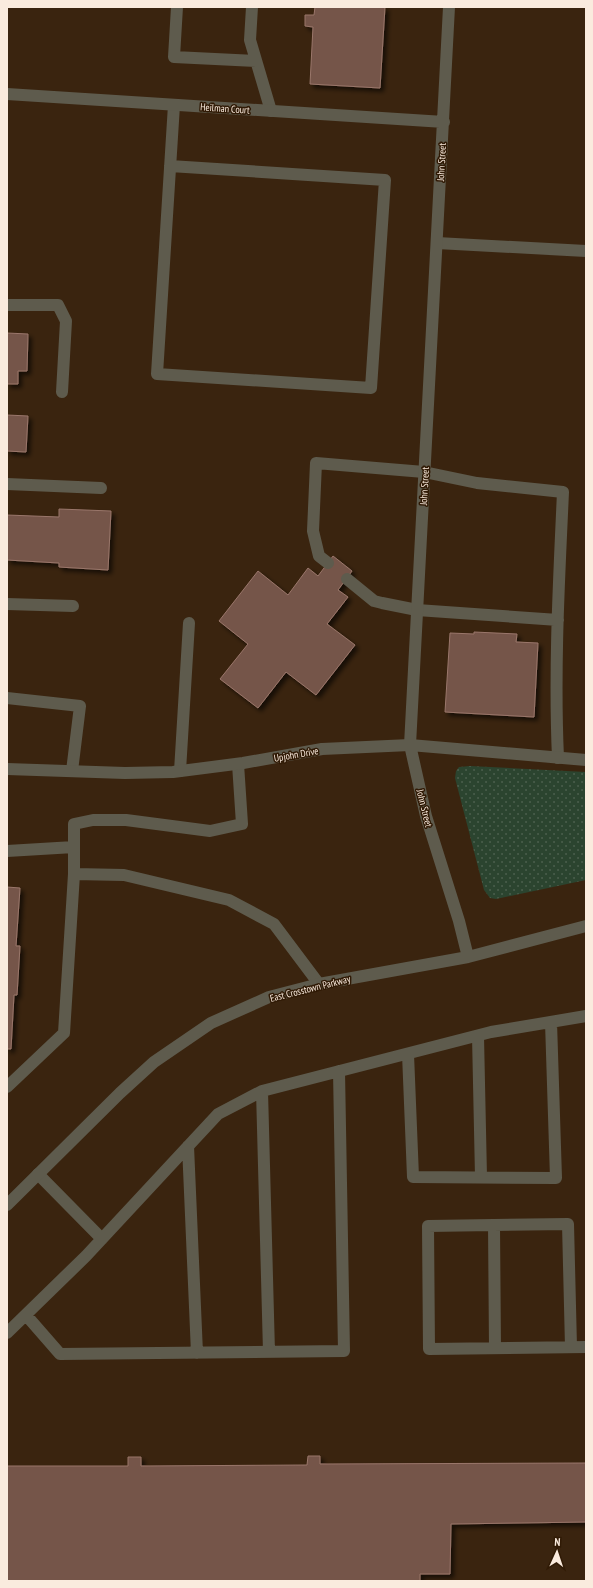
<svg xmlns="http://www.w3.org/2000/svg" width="593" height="1588" viewBox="0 0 593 1588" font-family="'PT Sans Narrow',sans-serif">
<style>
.grass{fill:url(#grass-dots)}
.building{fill:#755449;stroke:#9a776b;filter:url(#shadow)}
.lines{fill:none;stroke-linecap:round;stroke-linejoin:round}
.service{stroke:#5e5b4d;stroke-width:12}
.minor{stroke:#5e5b4d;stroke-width:12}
.labels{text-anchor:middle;stroke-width:3;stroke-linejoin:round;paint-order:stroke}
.street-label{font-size:10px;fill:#faebde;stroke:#301a05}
</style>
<defs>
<pattern id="grass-dots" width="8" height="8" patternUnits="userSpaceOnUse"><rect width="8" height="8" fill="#2b442f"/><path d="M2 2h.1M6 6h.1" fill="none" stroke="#4b5f4d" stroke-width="1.8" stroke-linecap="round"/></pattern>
<filter id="shadow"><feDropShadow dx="3.5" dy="3.5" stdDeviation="2" flood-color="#0009"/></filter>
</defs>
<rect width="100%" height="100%" fill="#3a240f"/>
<!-- grass -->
<path class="grass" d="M470,766L586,772V880L496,899L490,898L484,890L455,778L456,771L459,767Z"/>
<!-- building -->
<path class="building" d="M315,7H385L380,88L310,84L313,27L305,26V15H314Z
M7,333L28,334L27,371H18V384H7Z
M7,415L28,416L26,452L7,451Z
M59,509L111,511L108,570L59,567V563L7,560V515L59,517Z
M333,556L352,571L338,590L348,597L327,624L355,645L316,695L286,672L258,708L220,679L248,644L219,621L258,571L288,595L308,568L318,576Z
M474,632L517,634L516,642L538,643L534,717L445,712L450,633L474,634Z
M7,887L20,888L16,946H20L17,995H14L11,1049H7Z
M308,1456H320V1464L586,1463V1522L451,1524L450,1574H420V1581H7V1466H128V1457H141V1466L307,1465Z"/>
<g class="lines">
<!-- service -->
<path class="service" d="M177,7L174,57L256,61
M252,7L250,40L271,111
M170,166L385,180L371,388L157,374L174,105
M437,243L586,251
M7,305H58L66,321L62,392
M7,484L101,488
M328,563L319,556L313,531L316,463L424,472L477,483L563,492C559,580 554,669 558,758
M347,579L374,601L382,603L417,610L558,620
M7,604L73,606
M7,698L80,706L72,771
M180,771L189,623
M7,851L74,847
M74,874L124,875L229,900L274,924L319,984
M478,1036L481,1177
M408,1054L413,1177L556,1178L551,1022
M7,1087L64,1033L74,874V824L93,820H126L210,831L242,824L238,764
M262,1091L269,1352
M188,1146L197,1353
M38,1174L102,1239
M494,1225L495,1348
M26,1315L60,1354L344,1351L339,1071
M7,1333L86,1256L218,1114L262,1091L491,1032L586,1016
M571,1347L568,1224L428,1226L429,1349L586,1347"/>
<!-- minor -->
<path class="minor" d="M449,7L410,745L426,816L459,921L468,957
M7,94L444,122
M7,769L125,773L173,772L243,763L322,749L410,745L586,760
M7,1205L120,1093L154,1062L211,1023L269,997L319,984L468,957L586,926"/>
</g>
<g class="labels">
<!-- street labels -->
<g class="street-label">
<text transform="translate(225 108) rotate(4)" y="4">Heilman Court</text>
<text transform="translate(441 162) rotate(-87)" y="4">John Street</text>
<text transform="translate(424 486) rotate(-87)" y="4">John Street</text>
<text transform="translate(296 754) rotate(-10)" y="4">Upjohn Drive</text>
<text transform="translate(425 808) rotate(76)" y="4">John Street</text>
<text transform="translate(310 988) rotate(-14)" y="4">East Crosstown Parkway</text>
</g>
</g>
<!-- border -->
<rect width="593" height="1588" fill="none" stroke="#faebde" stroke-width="16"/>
<!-- north arrow -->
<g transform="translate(557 1552) rotate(3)" stroke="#301a05" stroke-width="3" paint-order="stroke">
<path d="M0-3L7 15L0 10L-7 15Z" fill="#faebde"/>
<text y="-6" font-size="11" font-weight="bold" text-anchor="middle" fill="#faebde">N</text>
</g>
</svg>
